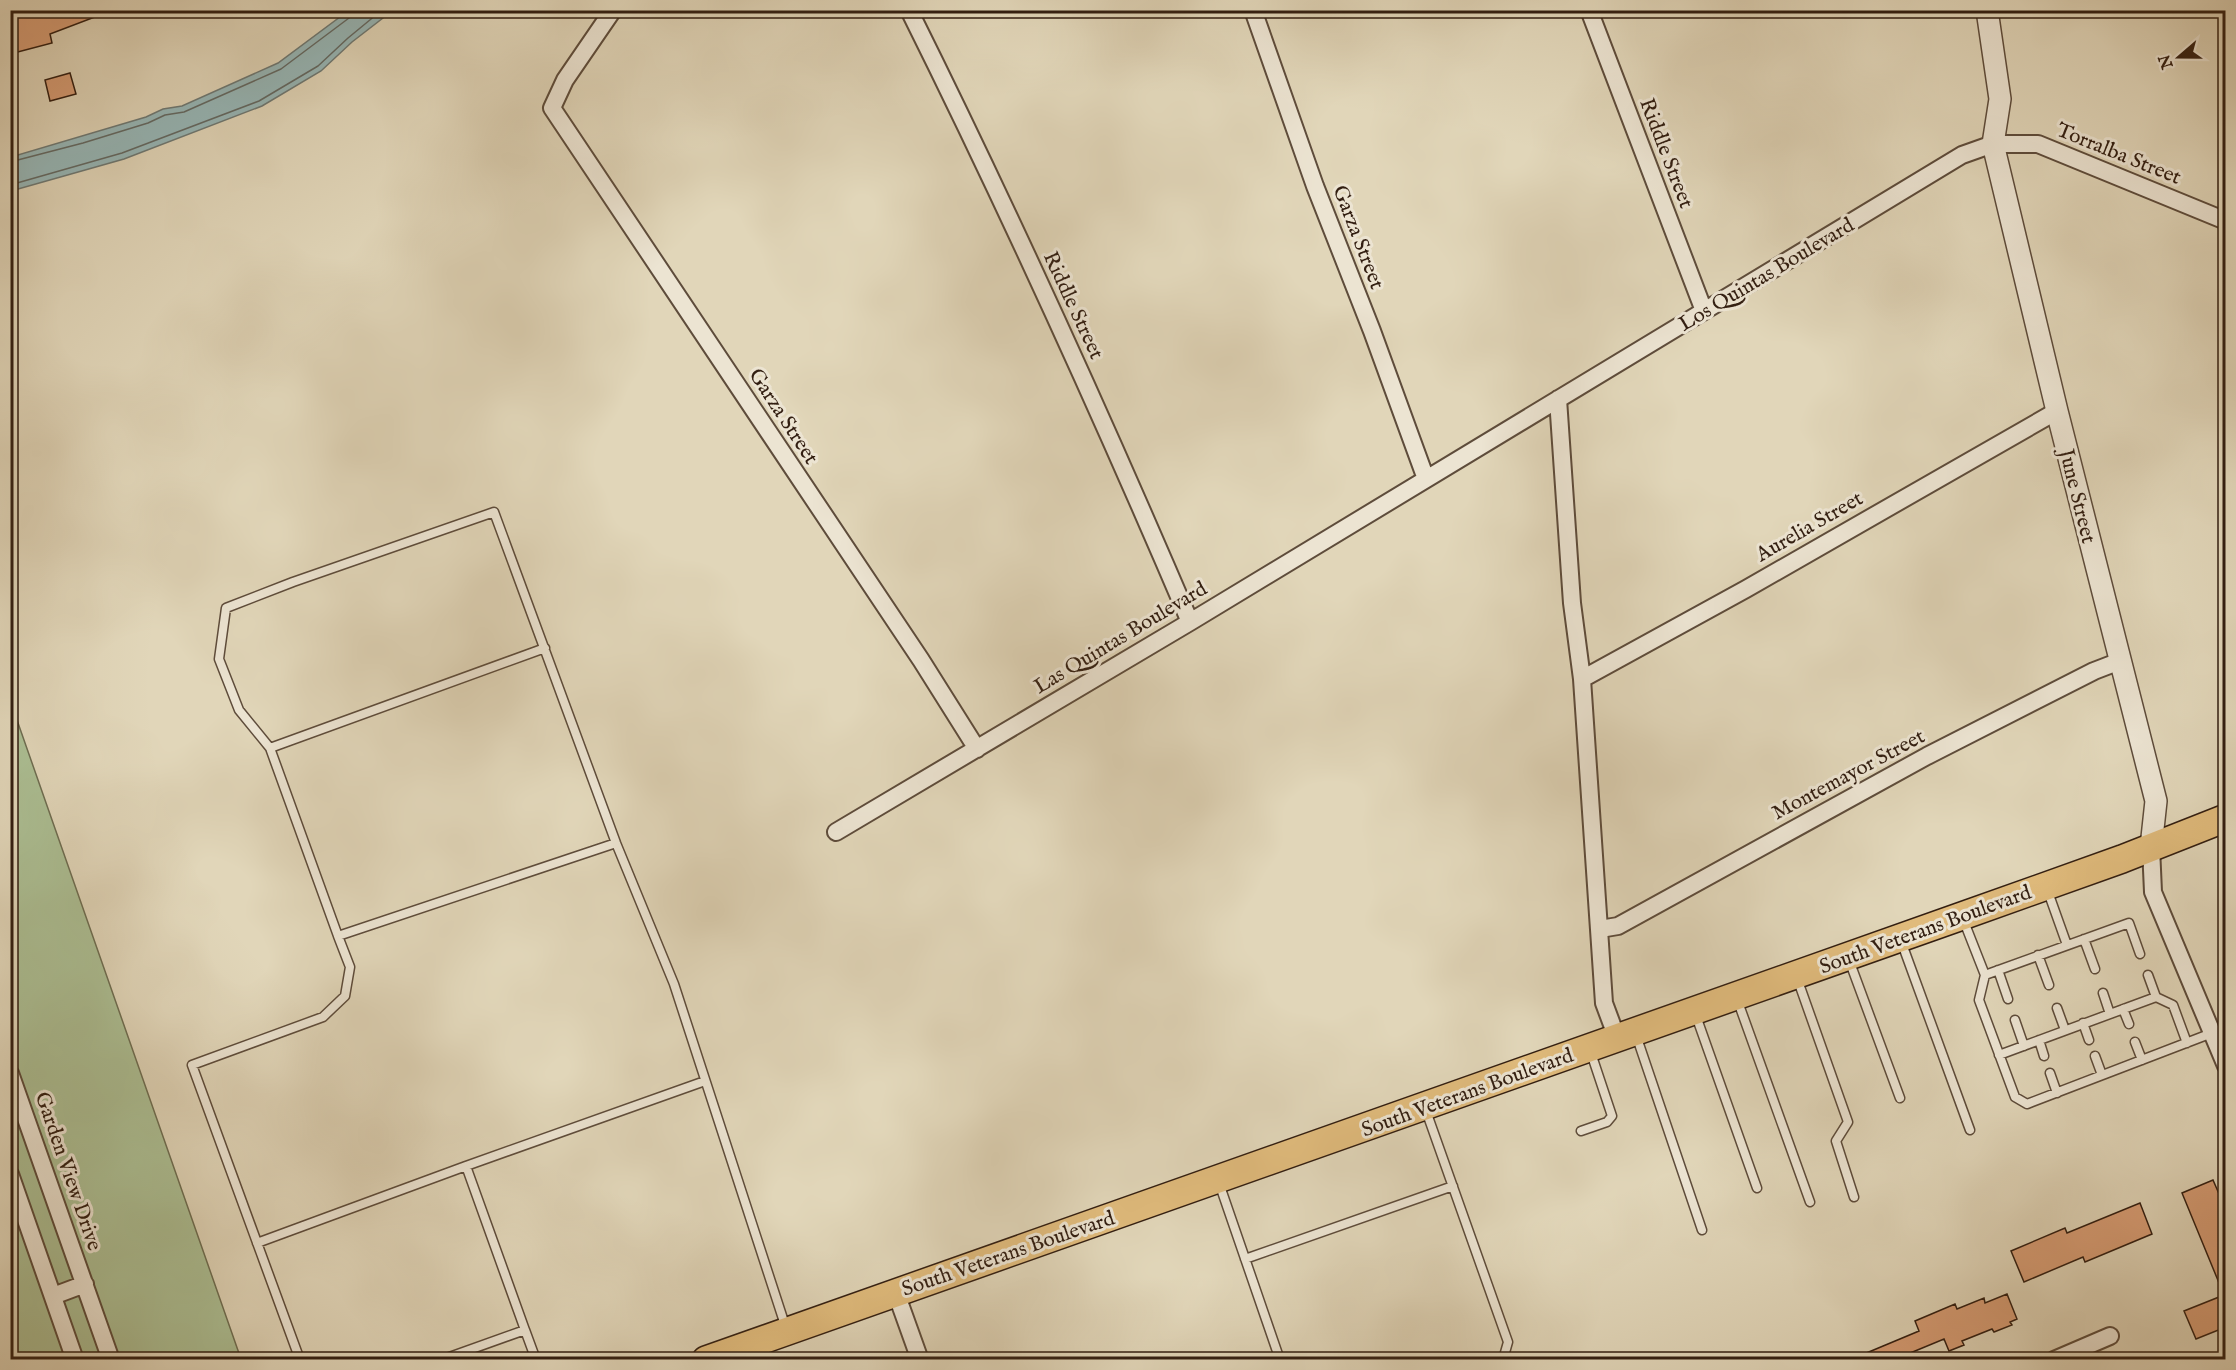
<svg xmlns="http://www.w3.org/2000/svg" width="2236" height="1370" viewBox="0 0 2236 1370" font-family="'IM FELL English',serif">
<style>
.green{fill:#acbf94;stroke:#6f6e52;stroke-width:1.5}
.water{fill:#97b7b7;stroke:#6f7a75;stroke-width:1.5}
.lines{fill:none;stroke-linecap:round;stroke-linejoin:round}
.shore{stroke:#646a64;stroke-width:1.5}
.building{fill:#d79d75;stroke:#321e11;stroke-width:1.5}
.service-casing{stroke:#5e4c3b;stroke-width:11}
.minor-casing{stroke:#5e4c3b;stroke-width:20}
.tertiary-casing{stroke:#5e4c3b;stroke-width:24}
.primary-casing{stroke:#321e11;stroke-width:30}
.service{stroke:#ece4d2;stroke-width:8}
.minor{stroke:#ece4d2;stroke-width:16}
.tertiary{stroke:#ece4d2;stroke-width:21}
.primary{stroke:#e0bb7c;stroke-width:27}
.labels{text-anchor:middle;stroke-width:6;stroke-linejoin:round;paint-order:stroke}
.street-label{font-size:21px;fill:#321e11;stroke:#ece4d2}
</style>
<rect width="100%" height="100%" fill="#e1d6b9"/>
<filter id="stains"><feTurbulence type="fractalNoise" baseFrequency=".00333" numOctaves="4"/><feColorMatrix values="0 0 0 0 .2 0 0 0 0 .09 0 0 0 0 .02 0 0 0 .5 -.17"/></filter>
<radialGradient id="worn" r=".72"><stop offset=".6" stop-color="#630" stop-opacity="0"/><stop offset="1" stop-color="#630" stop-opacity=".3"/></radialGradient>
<!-- green -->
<path class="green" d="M11,703L241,1359H11Z"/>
<!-- water -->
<path class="water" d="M348,11H392L352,42L321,71L262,106L124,159L11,191V157L146,117L163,109L182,106L278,63Z"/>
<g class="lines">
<!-- shore -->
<path class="shore" d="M10,162L83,143L148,123L165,115L184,112L281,69L349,18L351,10
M10,185L122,153L259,101L318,66L348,38L382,10"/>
</g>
<!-- building -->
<path class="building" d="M28,10H108V12L50,34L52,43L10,54V15Z
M70,73L76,94L50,101L45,80Z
M2213,1180L2226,1210V1327L2196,1339L2184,1311L2224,1295L2182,1193Z
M2140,1203L2152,1234L2085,1262L2083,1257L2024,1282L2011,1251L2065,1228L2067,1233Z
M2007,1294L2017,1319L2010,1322L2012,1325L1994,1332L1992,1329L1962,1341L1964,1345L1949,1351L1944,1339L1903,1356L1904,1359H1852L1919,1331L1915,1321L1955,1304L1957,1309L1984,1298L1985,1303Z"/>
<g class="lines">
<!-- service casing -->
<g class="service-casing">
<path id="service" d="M270,748L545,648
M616,843L338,936L270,748L239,710L219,659L226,608L293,582L494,512L616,843L674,984L786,1328
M2047,889L2067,945
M1963,919L1985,975L1979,1000L2015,1097L2027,1104L2212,1033
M2084,939L2095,969
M1901,941L1970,1130
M2038,955L2049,985
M1849,960L1900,1098
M1998,970L2008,999
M1985,975L2129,923L2140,954
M2148,975L2156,997
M1797,978L1848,1122L1836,1141L1854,1197
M2103,993L2110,1014
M1737,999L1810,1202
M2057,1008L2065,1030
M2123,1009L2129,1024
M1695,1013L1757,1188
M2015,1020L2024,1046
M2083,1023L2089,1040
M1636,1035L1702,1230
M2039,1040L2044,1056
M2135,1042L2142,1060
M1999,1055L2156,997L2173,1005L2187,1043
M2095,1056L2102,1075
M2050,1073L2057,1093
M1425,1108L1508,1342L1504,1356L1495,1360
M1581,1131L1607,1122L1612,1116L1590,1050
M466,1166L705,1081
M1219,1183L1280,1360
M257,1243L466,1166L525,1330
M1245,1259L1453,1186
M300,1360L192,1065L323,1017L345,996L350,967L338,936
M441,1360L525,1330L536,1360"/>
</g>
<!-- minor casing -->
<g class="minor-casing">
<path id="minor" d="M613,10L565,80L552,108L921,660L977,749
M909,10C1009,211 1102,416 1190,622
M1253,10L1315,186L1372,331L1426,479
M1589,10L1704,311
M1558,399L1572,603L1582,679L1604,1003L1617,1038
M1582,679L1746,589L2057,411
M836,832L1190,622L1962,155L1993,144H2038L2226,221
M2151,847L2153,892L2226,1066
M1600,929L1618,926L1927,756L2094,671L2120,661
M10,1073L111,1360
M10,1174L75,1360
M896,1293L920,1360
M53,1296L85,1284
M2054,1360L2110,1336"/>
</g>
<!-- tertiary casing -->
<g class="tertiary-casing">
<path id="tertiary" d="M1987,10L2000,99L1993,144L2057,411L2156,801L2151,847"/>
</g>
<!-- primary casing -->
<g class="primary-casing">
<path id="primary" d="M706,1360L1962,916L2122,859L2226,818"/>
</g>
<!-- service -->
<use href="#service" class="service"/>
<!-- minor -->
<use href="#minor" class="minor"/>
<!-- tertiary -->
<use href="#tertiary" class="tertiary"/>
<!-- primary -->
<use href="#primary" class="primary"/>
</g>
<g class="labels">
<!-- street labels -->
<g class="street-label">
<text transform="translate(1667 153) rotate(69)" y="7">Riddle Street</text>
<text transform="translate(2119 153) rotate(22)" y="7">Torralba Street</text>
<text transform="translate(1359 237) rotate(69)" y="7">Garza Street</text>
<text transform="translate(1766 274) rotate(-31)" y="7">Los Quintas Boulevard</text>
<text transform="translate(1074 305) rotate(65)" y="7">Riddle Street</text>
<text transform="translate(784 416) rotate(57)" y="7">Garza Street</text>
<text transform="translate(2078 496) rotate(76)" y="7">June Street</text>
<text transform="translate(1809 526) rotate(-30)" y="7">Aurelia Street</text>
<text transform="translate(1120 637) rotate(-31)" y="7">Las Quintas Boulevard</text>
<text transform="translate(1848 774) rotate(-28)" y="7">Montemayor Street</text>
<text transform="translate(1925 929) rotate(-20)" y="7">South Veterans Boulevard</text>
<text transform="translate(1467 1092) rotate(-20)" y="7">South Veterans Boulevard</text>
<text transform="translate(69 1171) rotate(71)" y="7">Garden View Drive</text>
<text transform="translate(1008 1253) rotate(-19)" y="7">South Veterans Boulevard</text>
</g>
</g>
<!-- margin -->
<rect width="2236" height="1370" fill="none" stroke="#e1d6b9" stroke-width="36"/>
<rect x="12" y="12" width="2212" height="1346" fill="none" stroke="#321e11" stroke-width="3"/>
<rect x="18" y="18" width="2200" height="1334" fill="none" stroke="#321e11" stroke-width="1.5"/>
<!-- north arrow -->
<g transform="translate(2179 57) rotate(250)" stroke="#ece4d2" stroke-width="4.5" paint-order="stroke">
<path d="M0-4.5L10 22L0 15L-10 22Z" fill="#321e11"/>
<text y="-9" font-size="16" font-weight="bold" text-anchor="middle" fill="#321e11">N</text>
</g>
<rect width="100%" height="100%" filter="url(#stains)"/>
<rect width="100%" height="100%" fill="url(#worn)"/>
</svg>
